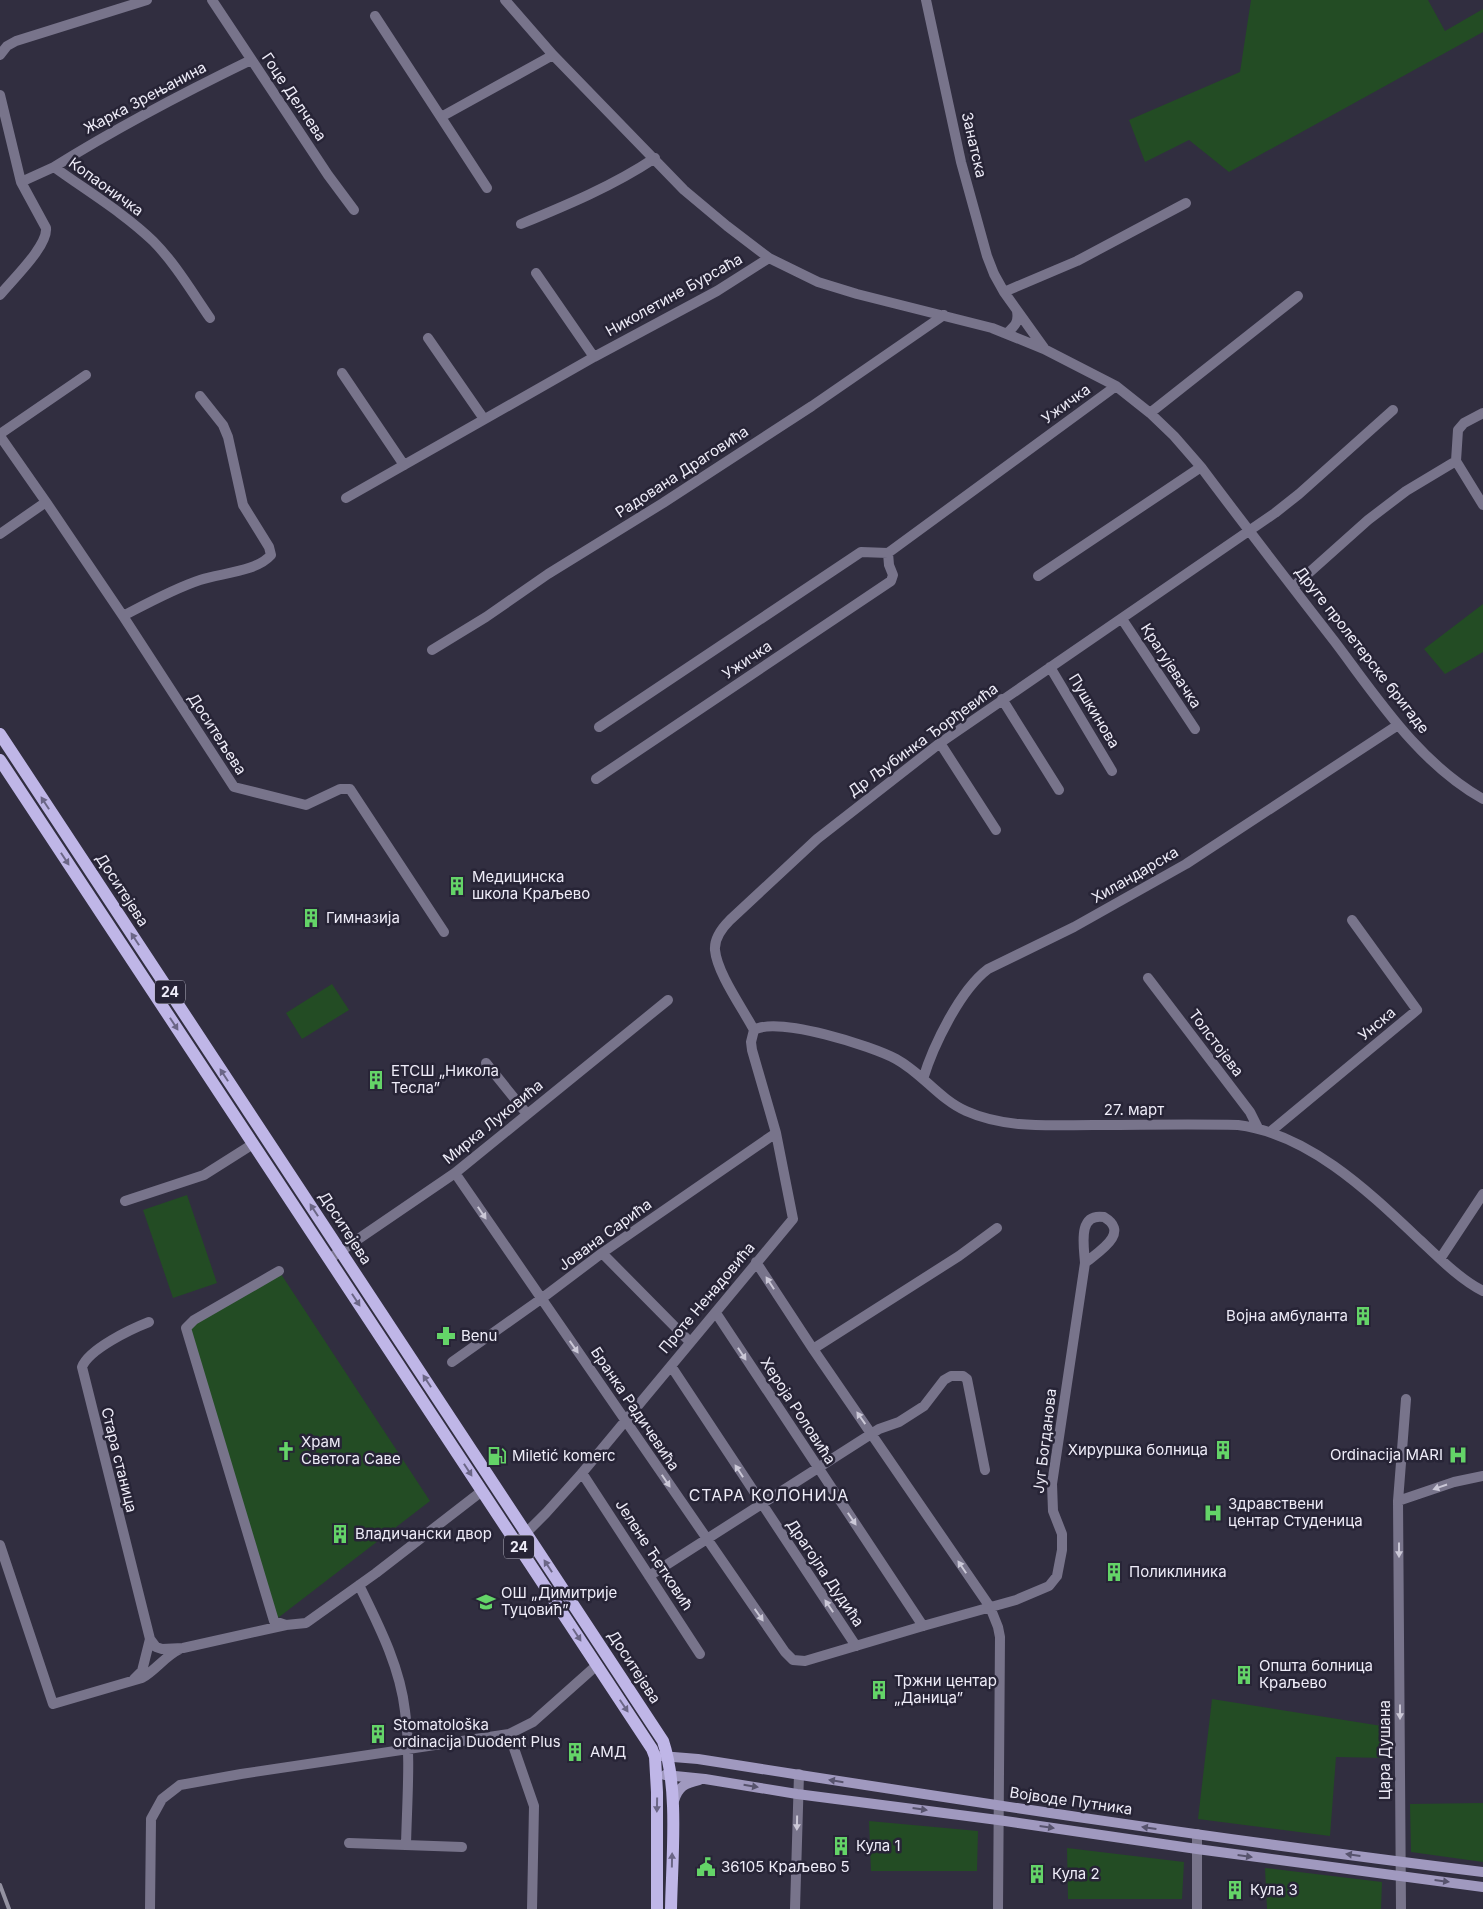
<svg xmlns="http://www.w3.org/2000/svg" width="1483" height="1909" viewBox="0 0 1483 1909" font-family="Inter,sans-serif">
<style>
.green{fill:#234c24}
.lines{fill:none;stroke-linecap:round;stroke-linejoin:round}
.minor{stroke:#78748b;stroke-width:10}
.secondary{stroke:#a099bf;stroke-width:10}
.primary{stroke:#bfb6e7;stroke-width:12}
.rail{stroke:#9492a1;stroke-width:4}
.oneway{fill:#6b6686}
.oneway2{fill:#cbc8d7}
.oneway3{fill:#57536d}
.labels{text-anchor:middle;stroke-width:5;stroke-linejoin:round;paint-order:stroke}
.shield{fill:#272436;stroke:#b2b0be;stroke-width:1}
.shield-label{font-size:14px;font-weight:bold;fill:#eeecf8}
.street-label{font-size:15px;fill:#eeecf8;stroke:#272436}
.poi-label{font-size:15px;fill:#eeecf8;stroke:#272436;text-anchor:start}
.neighbourhood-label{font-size:16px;letter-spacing:1px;fill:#eeecf8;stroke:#272436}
</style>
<rect width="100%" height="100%" fill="#312e40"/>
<!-- green -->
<path class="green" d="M1251,0H1428L1445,31L1483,9V32L1229,172L1189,140L1145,162L1129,120L1240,72Z
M1483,604V652L1445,674L1424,649Z
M332,984L349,1010L302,1039L286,1013Z
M187,1195L217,1283L173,1298L143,1210Z
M279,1271L430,1501L274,1621L186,1328Z
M1212,1699L1382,1726L1387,1758L1336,1757L1330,1836L1198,1819Z
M1483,1803V1862L1411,1852L1410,1804Z
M869,1821L978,1831L977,1871H871Z
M1067,1848L1184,1862L1182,1899H1068Z
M1265,1868L1382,1882L1381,1909H1267Z"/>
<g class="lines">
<!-- minor -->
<path class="minor" d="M212,0L328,175L354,210
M505,0L553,55L684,190L727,226L769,258L818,282L857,294L992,328L1044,349L1116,386L1150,413L1174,436L1201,467C1245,526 1290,584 1335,642C1378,699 1419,763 1483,799
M926,0L961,162L987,256L994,274L1004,292L1044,348
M375,16L487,188
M0,55L7,46L16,41L147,0
M0,95L21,182L46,228C48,246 12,280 0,295
M441,117L553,55
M54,167C118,127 183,93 251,60
M21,182L54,167C87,191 124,213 153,241C175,263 192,292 210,318
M521,224C567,205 613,186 655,158
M536,273L594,357
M1004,292L1077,261L1186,203
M1007,333C1015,326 1019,322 1017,311
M428,338L484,419
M342,373L404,465
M1150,413L1298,296
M0,434L86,375
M0,436L46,502
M1456,461L1483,505
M346,498L594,357L717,291L769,258
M0,534L46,502L123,616L234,787L306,805L340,789H350L444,932
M1038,576L1201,467
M1293,587L1368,520L1406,491L1456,461L1458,430L1464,423L1483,413
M123,616C148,603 173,589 200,580C221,573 256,572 271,555L269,547L243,505L228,437L223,425L200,396
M1122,619L1195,729
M432,650L486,617L548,574L663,503L812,406L944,315
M1050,667L1112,771
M1002,699L1059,790
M599,727L861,552L888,553L1116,386
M940,743L996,830
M596,779L891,581L893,575L889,565L888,553
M1148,978L1250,1112L1258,1128
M754,1030C743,1009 717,973 715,950C714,938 722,928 730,920L817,839L940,743L1275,513L1299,494L1393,410
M754,1030C778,1016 872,1046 896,1059C922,1073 939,1099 966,1111C1006,1129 1051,1125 1093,1125C1141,1125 1189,1124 1238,1125C1310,1134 1370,1193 1421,1241C1439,1258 1461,1280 1483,1291
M486,1063L527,1114
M923,1079C933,1046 960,990 988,969L1074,927L1186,864L1398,725
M1270,1132L1417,1010L1352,920
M455,1173L785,1652L793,1660L805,1661L923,1626L1016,1600L1049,1586L1057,1576L1062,1550V1534L1053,1511L1052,1484L1085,1263C1084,1246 1077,1213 1104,1217C1131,1233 1098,1252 1085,1263
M125,1201L204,1175L253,1144
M602,1253L690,1342
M329,1259L455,1173L668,1000
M1440,1259L1483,1194
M756,1262L813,1349L990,1607L998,1627L1000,1637L998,1909
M279,1271L194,1320L186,1328L274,1621L286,1625L306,1623L376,1573L482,1491
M716,1313L923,1626
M149,1322C131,1329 89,1349 82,1367L150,1639L156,1647L162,1649L183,1648L286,1625
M813,1349L959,1256L997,1228
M452,1362L541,1299L602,1253L776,1133
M671,1366L856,1646
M582,1473L700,1654
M1398,1501L1454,1482L1483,1476
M516,1543L546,1513L582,1473L793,1219L776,1133L752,1050L751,1042L754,1030
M0,1545L53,1704L142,1678C156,1670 165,1656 180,1649
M649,1576L879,1429L899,1422L924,1406L944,1380L951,1376H963L967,1379L985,1470
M359,1585C378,1624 400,1666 405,1711C411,1755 407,1800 406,1845
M134,1679L142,1671L150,1639
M509,1734L534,1806L532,1909
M1197,1834V1909
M349,1843L462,1847
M150,1909L151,1819L162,1799L180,1785L241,1774L509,1734L533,1722L597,1665
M795,1909L799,1774
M1401,1909L1398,1501L1406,1399"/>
<!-- secondary -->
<path class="secondary" d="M661,1756L698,1759C959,1800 1221,1840 1483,1872
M665,1775L705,1779L797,1794L998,1820L1197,1849L1483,1887
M674,1801C678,1787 685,1783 699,1780"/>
<!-- primary -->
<path class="primary" d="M0,734L663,1741C679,1789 672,1857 671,1909
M0,760L652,1749L655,1757L657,1792V1909"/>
<!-- rail -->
<path class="rail" d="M0,1885L9,1909"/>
</g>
<!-- one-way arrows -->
<defs><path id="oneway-solid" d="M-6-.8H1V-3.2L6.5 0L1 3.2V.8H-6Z" transform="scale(1.25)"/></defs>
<g class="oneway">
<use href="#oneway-solid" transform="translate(45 803) rotate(-123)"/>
<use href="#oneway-solid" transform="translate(65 859) rotate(57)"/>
<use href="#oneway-solid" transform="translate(135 939) rotate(-123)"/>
<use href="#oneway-solid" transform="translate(174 1024) rotate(57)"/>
<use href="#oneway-solid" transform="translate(224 1075) rotate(-123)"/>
<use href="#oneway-solid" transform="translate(314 1210) rotate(-123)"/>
<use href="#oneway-solid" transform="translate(356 1300) rotate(57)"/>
<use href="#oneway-solid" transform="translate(427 1381) rotate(-123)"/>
<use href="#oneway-solid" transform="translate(468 1470) rotate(57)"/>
<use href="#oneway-solid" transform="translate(548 1566) rotate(-123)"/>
<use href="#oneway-solid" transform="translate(577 1635) rotate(57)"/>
<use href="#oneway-solid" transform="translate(624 1706) rotate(56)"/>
<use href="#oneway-solid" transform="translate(657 1805) rotate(91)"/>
<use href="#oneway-solid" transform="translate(672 1860) rotate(-89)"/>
</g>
<g class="oneway2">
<use href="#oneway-solid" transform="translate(482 1213) rotate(56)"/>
<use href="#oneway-solid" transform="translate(770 1283) rotate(-123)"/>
<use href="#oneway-solid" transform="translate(574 1347) rotate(55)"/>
<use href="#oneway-solid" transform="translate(742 1354) rotate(57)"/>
<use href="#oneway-solid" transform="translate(861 1418) rotate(-125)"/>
<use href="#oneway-solid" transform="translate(739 1471) rotate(-123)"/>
<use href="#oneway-solid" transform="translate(666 1481) rotate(56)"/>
<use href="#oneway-solid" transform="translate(1440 1487) rotate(161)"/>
<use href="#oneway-solid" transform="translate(852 1519) rotate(56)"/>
<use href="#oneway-solid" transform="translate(1399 1550) rotate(90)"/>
<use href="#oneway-solid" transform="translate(962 1567) rotate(-124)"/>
<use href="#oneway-solid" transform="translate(829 1606) rotate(-124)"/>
<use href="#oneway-solid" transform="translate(759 1615) rotate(55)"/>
<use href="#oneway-solid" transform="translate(1400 1712) rotate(90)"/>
<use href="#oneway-solid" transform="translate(797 1823) rotate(91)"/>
</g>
<g class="oneway3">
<use href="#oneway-solid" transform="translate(836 1781) rotate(-171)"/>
<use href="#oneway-solid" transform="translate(751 1786) rotate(9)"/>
<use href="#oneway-solid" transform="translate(920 1809) rotate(8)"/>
<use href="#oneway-solid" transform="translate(1047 1827) rotate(8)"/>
<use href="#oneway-solid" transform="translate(1149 1828) rotate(-172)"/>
<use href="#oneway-solid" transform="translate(1353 1855) rotate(-172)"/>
<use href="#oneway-solid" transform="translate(1245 1856) rotate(8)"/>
<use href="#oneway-solid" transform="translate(1442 1881) rotate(7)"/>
</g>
<!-- icons -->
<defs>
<g id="building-bare" transform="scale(1.5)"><path d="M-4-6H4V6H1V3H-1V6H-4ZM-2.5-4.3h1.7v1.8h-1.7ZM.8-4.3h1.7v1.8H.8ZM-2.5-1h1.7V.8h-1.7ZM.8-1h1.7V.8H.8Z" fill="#64d468" stroke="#272436" stroke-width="2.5" paint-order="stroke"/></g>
<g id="pharmacy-bare" transform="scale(1.5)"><path d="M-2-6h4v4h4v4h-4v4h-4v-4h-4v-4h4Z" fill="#64d468" stroke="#272436" stroke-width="2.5" paint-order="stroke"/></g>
<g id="church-bare" transform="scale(1.5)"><path d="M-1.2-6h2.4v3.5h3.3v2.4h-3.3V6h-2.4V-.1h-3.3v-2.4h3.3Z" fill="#64d468" stroke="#272436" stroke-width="2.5" paint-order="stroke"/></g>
<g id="hospital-bare" transform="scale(1.5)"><path d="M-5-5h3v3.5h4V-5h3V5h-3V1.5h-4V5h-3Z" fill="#64d468" stroke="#272436" stroke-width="2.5" paint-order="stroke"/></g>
<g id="fuel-bare" transform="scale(1.5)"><path d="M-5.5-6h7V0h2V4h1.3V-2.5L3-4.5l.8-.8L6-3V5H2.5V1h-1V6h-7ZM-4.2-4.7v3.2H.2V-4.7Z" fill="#64d468" stroke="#272436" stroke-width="2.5" paint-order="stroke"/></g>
<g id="school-bare" transform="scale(1.5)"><path d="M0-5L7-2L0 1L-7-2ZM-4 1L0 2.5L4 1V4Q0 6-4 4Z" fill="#64d468" stroke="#272436" stroke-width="2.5" paint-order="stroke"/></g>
<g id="civic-bare" transform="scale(1.5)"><path d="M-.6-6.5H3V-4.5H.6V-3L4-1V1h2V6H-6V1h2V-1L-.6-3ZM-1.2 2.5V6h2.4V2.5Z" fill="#64d468" stroke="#272436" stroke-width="2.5" paint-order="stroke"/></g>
</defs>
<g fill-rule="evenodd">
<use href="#building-bare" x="457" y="886"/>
<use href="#building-bare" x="311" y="918"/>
<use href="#building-bare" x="376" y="1080"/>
<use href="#building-bare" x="1363" y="1316"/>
<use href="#pharmacy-bare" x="446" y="1336"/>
<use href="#building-bare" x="1223" y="1450"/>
<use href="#church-bare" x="286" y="1451"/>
<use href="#hospital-bare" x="1458" y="1455"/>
<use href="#fuel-bare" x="497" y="1456"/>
<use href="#hospital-bare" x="1213" y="1513"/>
<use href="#building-bare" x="340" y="1534"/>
<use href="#building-bare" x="1114" y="1572"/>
<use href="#school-bare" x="486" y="1602"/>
<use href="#building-bare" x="1244" y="1675"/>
<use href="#building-bare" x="879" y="1690"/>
<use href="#building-bare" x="378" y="1734"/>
<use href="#building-bare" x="575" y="1752"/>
<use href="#building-bare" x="841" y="1846"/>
<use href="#civic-bare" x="706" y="1867"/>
<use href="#building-bare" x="1037" y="1874"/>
<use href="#building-bare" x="1235" y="1890"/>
</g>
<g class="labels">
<!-- shield labels -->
<g class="shield">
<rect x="155" y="980.5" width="30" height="23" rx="4"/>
<rect x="504" y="1535.5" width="30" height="23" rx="4"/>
</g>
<g class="shield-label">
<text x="170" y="997">24</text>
<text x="519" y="1552">24</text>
</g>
<!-- street labels -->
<g class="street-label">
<text transform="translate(294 97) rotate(56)" y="5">Гоце Делчева</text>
<text transform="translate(145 98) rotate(-28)" y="5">Жарка Зрењанина</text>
<text transform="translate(974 145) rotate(77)" y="5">Занатска</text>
<text transform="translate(106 187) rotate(36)" y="5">Копаоничка</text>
<text transform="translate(674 295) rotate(-29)" y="5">Николетине Бурсаћа</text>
<text transform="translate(1066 404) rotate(-36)" y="5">Ужичка</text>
<text transform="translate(682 472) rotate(-33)" y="5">Радована Драговића</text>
<text transform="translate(1362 650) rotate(52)" y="5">Друге пролетерске бригаде</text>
<text transform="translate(747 660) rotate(-34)" y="5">Ужичка</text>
<text transform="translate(1171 666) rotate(57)" y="5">Крагујевачка</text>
<text transform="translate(1094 711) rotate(59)" y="5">Пушкинова</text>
<text transform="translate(217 734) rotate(57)" y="5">Доситељева</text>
<text transform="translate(923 740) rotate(-36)" y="5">Др Љубинка Ђорђевића</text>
<text transform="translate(1135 875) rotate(-30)" y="5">Хиландарска</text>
<text transform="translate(122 890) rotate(57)" y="5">Доситејева</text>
<text transform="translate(1377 1024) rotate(-40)" y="5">Унска</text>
<text transform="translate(1216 1043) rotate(53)" y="5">Толстојева</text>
<text x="1134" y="1115">27. март</text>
<text transform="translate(493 1122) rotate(-39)" y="5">Мирка Луковића</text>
<text transform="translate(345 1228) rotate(57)" y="5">Доситејева</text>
<text transform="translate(605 1235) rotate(-36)" y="5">Јована Сарића</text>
<text transform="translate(707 1298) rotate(-50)" y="5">Проте Ненадовића</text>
<text transform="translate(635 1409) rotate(56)" y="5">Бранка Радичевића</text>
<text transform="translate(798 1411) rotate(57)" y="5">Хероја Роловића</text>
<text transform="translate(1045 1441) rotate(-83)" y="5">Југ Богданова</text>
<text transform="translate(119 1460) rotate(76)" y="5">Стара станица</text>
<text transform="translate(654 1555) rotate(57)" y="5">Јелене Ћетковић</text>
<text transform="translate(825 1573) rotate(56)" y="5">Драгојла Дудића</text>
<text transform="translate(634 1667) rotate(57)" y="5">Доситејева</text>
<text transform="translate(1385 1750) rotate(-90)" y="5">Цара Душана</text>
<text transform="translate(1071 1801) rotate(8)" y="5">Војводе Путника</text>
</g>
<!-- poi labels -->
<g class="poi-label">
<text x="472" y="882">Медицинска<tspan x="472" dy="17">школа Краљево</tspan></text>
<text x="326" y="923">Гимназија</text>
<text x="391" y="1076">ЕТСШ „Никола<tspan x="391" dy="17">Тесла”</tspan></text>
<text x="1348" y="1321" text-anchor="end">Војна амбуланта</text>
<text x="461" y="1341">Benu</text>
<text x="301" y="1447">Храм<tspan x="301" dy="17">Светога Саве</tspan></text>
<text x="1208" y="1455" text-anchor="end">Хируршка болница</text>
<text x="1443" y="1460" text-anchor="end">Ordinacija MARI</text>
<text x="512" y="1461">Miletić komerc</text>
<text x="1228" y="1509">Здравствени<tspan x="1228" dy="17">центар Студеница</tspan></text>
<text x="355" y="1539">Владичански двор</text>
<text x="1129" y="1577">Поликлиника</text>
<text x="501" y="1598">ОШ „Димитрије<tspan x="501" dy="17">Туцовић”</tspan></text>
<text x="1259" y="1671">Општа болница<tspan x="1259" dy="17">Краљево</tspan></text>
<text x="894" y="1686">Тржни центар<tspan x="894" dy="17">„Даница”</tspan></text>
<text x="393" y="1730">Stomatološka<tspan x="393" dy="17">ordinacija Duodent Plus</tspan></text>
<text x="590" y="1757">АМД</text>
<text x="856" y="1851">Кула 1</text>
<text x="721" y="1872">36105 Краљево 5</text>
<text x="1052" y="1879">Кула 2</text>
<text x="1250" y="1895">Кула 3</text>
</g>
<!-- neighbourhood labels -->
<g class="neighbourhood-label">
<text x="769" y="1501">СТАРА КОЛОНИЈА</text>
</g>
</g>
</svg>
